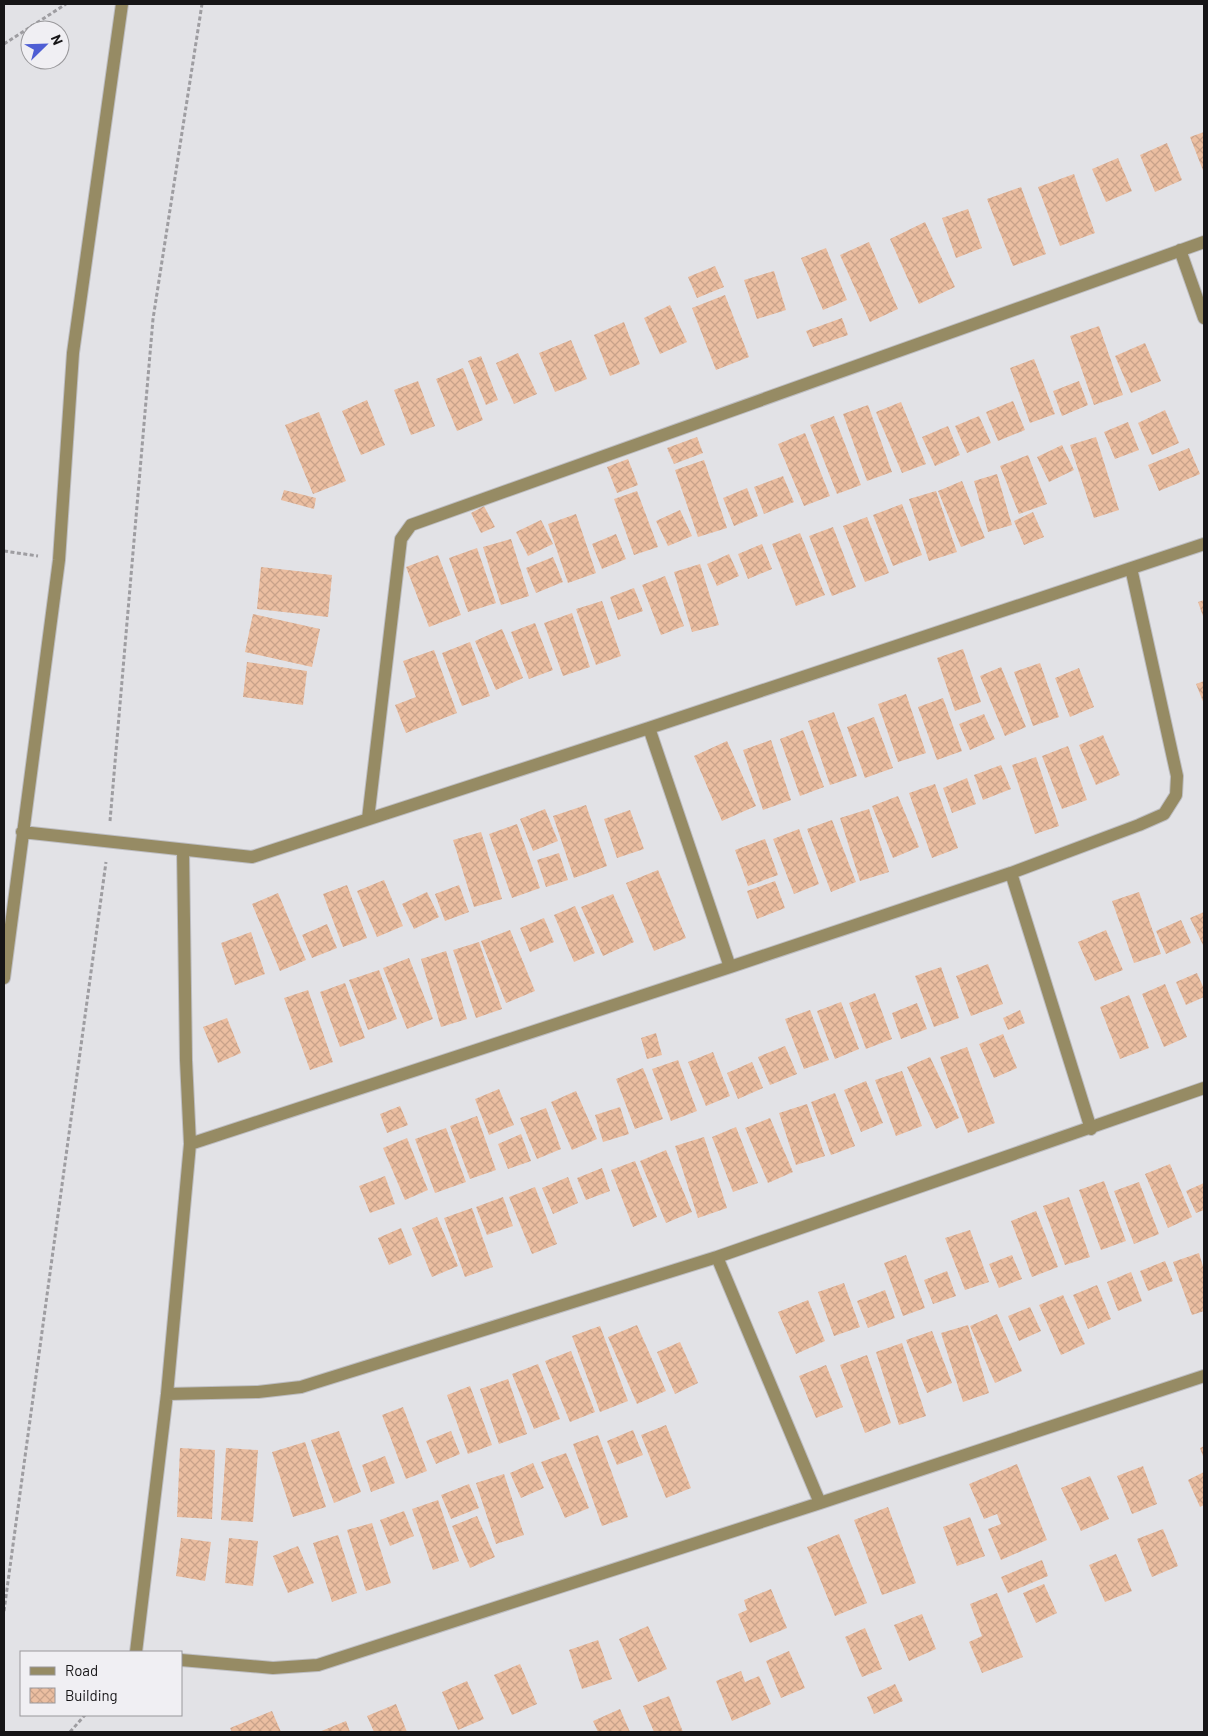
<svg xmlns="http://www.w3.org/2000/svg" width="1208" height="1736" viewBox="0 0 1208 1736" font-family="Barlow,sans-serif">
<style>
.building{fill:url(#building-cross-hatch)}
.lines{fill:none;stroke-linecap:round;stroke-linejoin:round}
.minor-casing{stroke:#bdbdc1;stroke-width:14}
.path{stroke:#9e9da1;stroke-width:3;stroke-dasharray:4 2.5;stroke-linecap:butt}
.minor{stroke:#968b64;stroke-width:12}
</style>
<defs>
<pattern id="building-cross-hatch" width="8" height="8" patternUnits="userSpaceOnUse" patternTransform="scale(1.25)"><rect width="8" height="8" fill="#ebbea1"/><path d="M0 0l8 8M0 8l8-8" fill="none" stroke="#c9a28a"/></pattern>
</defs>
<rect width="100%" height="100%" fill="#e2e2e6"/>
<!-- building -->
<path class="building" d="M1204,132V173L1190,137Z
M1167,143L1182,180L1155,192L1140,155Z
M1118,158L1132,191L1106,202L1092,169Z
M1074,174L1095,233L1060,246L1038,187Z
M1021,187L1046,254L1013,266L987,199Z
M968,209L982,248L956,258L942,218Z
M925,222L955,287L919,304L890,239Z
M869,242L898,309L870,322L840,255Z
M826,248L847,300L823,310L801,258Z
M715,266L724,287L697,298L688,277Z
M774,271L786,310L757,319L744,280Z
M725,295L749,357L716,370L692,308Z
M670,305L687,342L660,354L644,318Z
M842,318L848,335L813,347L806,331Z
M624,322L640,364L610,376L594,335Z
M1099,326L1123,395L1094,405L1070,336Z
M571,340L587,379L555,392L539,353Z
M1145,343L1161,381L1131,393L1115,356Z
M518,353L537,394L514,404L496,363Z
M481,356L498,400L486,405L468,361Z
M1034,359L1055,414L1030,423L1010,368Z
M463,368L483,420L457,431L436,379Z
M418,381L435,426L411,435L394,390Z
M1079,381L1088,405L1062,416L1053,391Z
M367,400L385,445L361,455L342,411Z
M1013,401L1025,430L998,441L986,412Z
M901,402L926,464L902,473L876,412Z
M868,405L892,472L867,481L843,414Z
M1165,410L1179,443L1152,455L1138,423Z
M319,412L346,481L313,494L285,425Z
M834,416L861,485L837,494L810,425Z
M979,416L991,443L967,453L955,426Z
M1128,422L1139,450L1115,459L1104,432Z
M948,426L960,455L935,466L922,437Z
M805,433L830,496L804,506L778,444Z
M697,437L703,453L674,464L667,448Z
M1096,437L1119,510L1094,518L1070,445Z
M1062,445L1074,470L1049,482L1037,457Z
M1189,448L1200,474L1159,491L1148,465Z
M1028,455L1047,504L1019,514L1000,466Z
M628,459L638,485L617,493L607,467Z
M704,460L727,528L698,537L675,470Z
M997,474L1012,525L988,532L974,481Z
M783,476L794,502L764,514L754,487Z
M962,481L985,538L961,547L938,491Z
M747,488L758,516L734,526L723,498Z
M284,490L316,498L314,509L281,500Z
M637,491L658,547L634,555L614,499Z
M936,491L957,552L929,561L909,499Z
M902,504L922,555L893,566L873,515Z
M484,506L495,527L481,533L471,513Z
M680,510L692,536L668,546L656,521Z
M1033,512L1044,537L1024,545L1014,521Z
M576,514L596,573L568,583L548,524Z
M867,517L889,573L865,582L843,526Z
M541,520L553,544L528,556L516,532Z
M833,527L856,587L832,596L809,536Z
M800,533L825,595L796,606L772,544Z
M616,534L626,559L602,569L592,544Z
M511,539L529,596L501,605L483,547Z
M762,544L772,569L748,579L738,554Z
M477,548L496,603L468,612L449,558Z
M729,554L739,576L717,586L707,564Z
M438,555L461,615L429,627L406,567Z
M553,557L563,582L536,593L526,568Z
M700,564L719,625L692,632L674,572Z
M261,567L332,575L328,617L257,609Z
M665,576L684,626L661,635L642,585Z
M634,588L643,611L618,620L610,597Z
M1204,600V619L1198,602Z
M602,601L621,656L596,665L576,609Z
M572,613L590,667L563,676L544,623Z
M253,614L320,629L312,667L245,652Z
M535,623L553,670L529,679L511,632Z
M502,629L523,678L496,690L475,641Z
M470,642L490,696L462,706L442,653Z
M963,649L981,702L955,711L937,658Z
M434,650L457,713L406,733L395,705L416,697L403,661Z
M247,662L307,671L303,705L243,697Z
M1040,663L1059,717L1033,726L1014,672Z
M1001,667L1026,727L1005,736L980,676Z
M1079,668L1094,707L1070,717L1055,678Z
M1204,681V704L1196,684Z
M906,694L926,753L898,762L878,704Z
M943,698L962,751L937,760L918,707Z
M834,712L857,776L830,785L808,721Z
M984,714L995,739L970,750L959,724Z
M874,717L893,768L865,778L847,727Z
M803,730L824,787L800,796L780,739Z
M1103,735L1120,775L1096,785L1079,745Z
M771,740L791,800L763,810L743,750Z
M727,741L756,806L722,821L694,756Z
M1068,746L1087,800L1062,809L1042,756Z
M1036,757L1059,826L1035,834L1012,765Z
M1001,765L1011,789L983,800L974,775Z
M967,778L976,804L952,813L943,788Z
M935,784L958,848L932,858L909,793Z
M898,796L919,847L893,858L872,806Z
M586,805L607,866L574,878L553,816Z
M545,809L558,841L533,851L520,819Z
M869,809L889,872L860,881L840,818Z
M630,810L644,849L617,858L604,819Z
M832,820L856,882L831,892L807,829Z
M517,824L540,888L512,898L489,834Z
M799,829L819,884L794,894L773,839Z
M481,832L502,899L474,907L453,840Z
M765,839L778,875L748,886L735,850Z
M559,853L568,880L546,887L537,860Z
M658,870L686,938L654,951L626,883Z
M384,880L403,926L377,937L357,891Z
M775,881L785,908L757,919L747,891Z
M347,885L367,938L343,947L323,894Z
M459,885L469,912L445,921L435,894Z
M427,892L439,917L414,929L402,904Z
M1139,892L1161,954L1134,963L1112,901Z
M278,893L306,960L280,971L252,904Z
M613,894L634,942L603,956L581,907Z
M575,906L595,953L574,962L554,915Z
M1204,912V944L1203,945L1190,918Z
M544,918L554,942L530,952L520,928Z
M1181,920L1191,943L1166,954L1156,931Z
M327,924L337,948L312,958L302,935Z
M510,930L535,991L506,1003L481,941Z
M1106,930L1123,970L1095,981L1078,942Z
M251,932L265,974L235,985L221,943Z
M479,942L502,1009L476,1018L453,950Z
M446,951L467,1019L441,1027L421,959Z
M409,958L433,1019L407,1029L383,968Z
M988,964L1003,1004L971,1016L956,976Z
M941,967L959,1018L934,1027L915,976Z
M379,970L397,1019L368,1030L349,980Z
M1197,973L1204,989V997L1186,1005L1176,982Z
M345,983L365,1038L340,1047L320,992Z
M1165,984L1187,1037L1164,1047L1142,994Z
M308,990L333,1062L310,1070L284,998Z
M875,993L892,1039L866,1049L849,1003Z
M1129,995L1149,1048L1120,1059L1100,1007Z
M841,1002L859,1049L835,1059L817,1011Z
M917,1003L927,1029L901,1039L892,1013Z
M810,1010L829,1060L804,1069L785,1019Z
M1020,1010L1025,1023L1008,1030L1003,1018Z
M227,1018L241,1053L218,1063L203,1027Z
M656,1033L662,1055L647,1059L641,1038Z
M1003,1034L1017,1068L994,1078L979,1044Z
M785,1046L797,1074L770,1085L758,1057Z
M967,1047L995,1123L968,1133L940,1057Z
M713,1052L730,1096L706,1106L688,1062Z
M930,1057L959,1118L936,1129L907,1067Z
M678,1060L697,1111L671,1121L652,1069Z
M752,1062L763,1088L738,1099L727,1073Z
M643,1068L663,1119L635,1129L616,1079Z
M902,1071L922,1126L896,1136L875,1080Z
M866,1081L883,1123L861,1132L844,1090Z
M499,1089L514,1125L489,1135L475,1099Z
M576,1091L597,1139L572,1150L551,1102Z
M835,1093L855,1146L831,1155L811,1102Z
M807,1104L825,1156L796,1165L779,1113Z
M400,1106L408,1125L387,1133L380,1114Z
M620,1107L629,1134L603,1142L595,1115Z
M546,1108L561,1149L537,1159L520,1118Z
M477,1116L496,1170L470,1179L450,1126Z
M770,1118L793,1172L768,1183L745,1128Z
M736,1127L758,1183L733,1192L712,1137Z
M446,1128L466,1182L435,1193L415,1139Z
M521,1134L531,1161L508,1169L498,1144Z
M704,1137L727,1208L698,1218L675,1146Z
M407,1138L428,1190L405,1200L383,1148Z
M666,1150L692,1212L666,1223L640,1161Z
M635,1161L657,1217L633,1227L611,1170Z
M1170,1164L1192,1217L1168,1228L1145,1174Z
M602,1168L610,1191L586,1200L577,1178Z
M385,1176L395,1204L370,1213L359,1186Z
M568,1177L578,1203L553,1214L542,1188Z
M1104,1181L1126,1241L1101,1250L1079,1190Z
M1139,1182L1159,1234L1134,1244L1114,1191Z
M1204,1183V1210L1196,1213L1186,1191Z
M535,1187L557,1244L532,1254L509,1197Z
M503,1197L513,1226L487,1235L476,1207Z
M1069,1197L1090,1257L1065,1265L1043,1206Z
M472,1208L493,1267L465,1277L444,1218Z
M1036,1211L1058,1267L1032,1277L1011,1221Z
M437,1217L458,1266L432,1277L412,1228Z
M401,1228L412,1255L389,1265L378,1238Z
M970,1230L989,1282L965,1290L945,1238Z
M1199,1253L1204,1270V1311L1192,1315L1173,1262Z
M906,1255L925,1308L903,1316L884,1263Z
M1012,1255L1022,1279L999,1288L989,1264Z
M1165,1261L1173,1281L1148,1291L1140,1271Z
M947,1271L956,1296L933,1304L924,1280Z
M1131,1272L1142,1301L1118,1311L1107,1282Z
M844,1283L860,1327L834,1336L818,1292Z
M1097,1285L1111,1319L1088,1329L1073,1295Z
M885,1290L895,1318L868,1328L857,1301Z
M1063,1295L1085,1344L1061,1355L1039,1305Z
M808,1300L825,1341L796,1354L778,1312Z
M1030,1307L1041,1331L1019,1341L1008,1316Z
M997,1314L1022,1371L995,1383L970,1326Z
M637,1325L666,1391L637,1404L608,1337Z
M968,1325L989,1393L963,1402L941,1333Z
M600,1326L628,1401L600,1412L572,1336Z
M932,1331L952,1383L927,1393L906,1340Z
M680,1342L698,1383L675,1394L657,1352Z
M902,1343L926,1416L899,1425L876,1352Z
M571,1351L595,1412L570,1422L545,1361Z
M867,1355L891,1423L865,1433L840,1365Z
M538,1364L560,1419L534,1429L512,1374Z
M826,1365L843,1407L816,1418L799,1376Z
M508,1379L527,1434L499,1444L480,1389Z
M470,1386L492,1445L468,1454L447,1395Z
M403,1407L427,1471L406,1479L382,1415Z
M666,1425L691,1488L666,1498L641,1435Z
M633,1430L643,1455L617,1465L607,1441Z
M339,1431L361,1492L334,1503L311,1440Z
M451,1431L460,1454L436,1464L426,1441Z
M598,1435L628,1517L602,1526L573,1444Z
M305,1442L326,1507L293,1517L272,1452Z
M1204,1446V1459L1200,1448Z
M180,1448L215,1450L212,1519L177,1517Z
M226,1448L258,1450L253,1522L221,1520Z
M566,1453L589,1508L565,1518L541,1462Z
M385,1456L395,1483L371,1492L362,1465Z
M533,1463L544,1488L521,1498L510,1473Z
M1017,1464L1047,1540L1001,1560L988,1529L1001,1524L997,1514L984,1519L969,1484Z
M1143,1466L1157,1504L1132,1514L1117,1476Z
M1204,1472V1505L1200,1507L1188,1480Z
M504,1474L524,1535L496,1544L476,1483Z
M1090,1476L1109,1519L1081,1531L1061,1488Z
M469,1484L479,1508L451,1519L441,1495Z
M438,1500L459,1561L433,1570L412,1509Z
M888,1507L916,1583L882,1595L854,1520Z
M404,1511L414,1536L390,1546L380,1520Z
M477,1516L495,1557L470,1568L452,1526Z
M970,1517L985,1556L957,1566L943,1527Z
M372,1523L391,1583L366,1591L347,1530Z
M1163,1529L1178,1566L1152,1577L1137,1539Z
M839,1534L867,1603L835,1616L807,1547Z
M338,1535L357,1593L332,1602L313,1543Z
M181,1538L211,1542L205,1581L176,1576Z
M229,1538L258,1541L253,1586L225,1583Z
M298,1546L314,1583L288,1593L273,1556Z
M1116,1554L1132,1591L1105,1602L1089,1565Z
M1042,1560L1048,1576L1008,1593L1001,1577Z
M1044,1584L1057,1613L1036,1623L1023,1593Z
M771,1589L787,1628L750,1643L738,1614L747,1610L744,1600Z
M997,1593L1023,1657L982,1673L969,1642L982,1636L970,1604Z
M922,1614L936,1649L909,1661L894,1625Z
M648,1626L667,1669L638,1682L619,1639Z
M865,1628L882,1669L862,1677L845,1637Z
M598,1640L612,1679L582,1689L569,1650Z
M789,1651L805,1688L781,1698L766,1661Z
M520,1664L537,1704L512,1715L494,1675Z
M741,1671L745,1682L759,1676L771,1704L732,1721L716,1681Z
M467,1681L484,1719L458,1730L442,1692Z
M895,1684L903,1701L874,1714L867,1697Z
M669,1696L683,1732H654L643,1706Z
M396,1704L407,1732H374L367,1716Z
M620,1709L630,1732H598L593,1721Z
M272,1711L281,1732H232L230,1728Z
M346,1721L350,1732H319Z"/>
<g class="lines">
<!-- minor casing -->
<g class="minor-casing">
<path id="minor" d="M1180,250L1204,318
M649,728L730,967
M368,819L401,539L411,525L1204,242
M22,832L252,857L649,728L1204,544
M1011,873L1091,1129
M4,978L59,560L73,353L122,4
M190,1144L730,967L1011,873L1139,825L1164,814L1176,795L1177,776L1131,568
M717,1257L820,1503
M167,1394L258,1392L301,1387L717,1257L1204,1088
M136,1652L167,1394L190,1144L186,1060L183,850
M181,1660L273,1668L318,1665L820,1503L1204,1376"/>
</g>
<!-- path -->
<path class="path" d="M4,44L66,4
M4,551L38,556
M110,821L153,319L202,4
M4,1611L106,862
M70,1732L85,1715"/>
<!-- minor -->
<use href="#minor" class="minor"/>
</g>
<!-- border -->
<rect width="1208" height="1736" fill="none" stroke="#161517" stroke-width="10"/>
<!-- legend -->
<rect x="20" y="1651" width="162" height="65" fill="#f0eff3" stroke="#99989b"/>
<rect x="30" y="1667" width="25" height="8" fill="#968b64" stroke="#99989b"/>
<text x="65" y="1676" font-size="15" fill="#161517">Road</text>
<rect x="30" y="1688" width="25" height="15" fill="url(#building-cross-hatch)" stroke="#99989b"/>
<text x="65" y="1701" font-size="15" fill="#161517">Building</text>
<!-- north arrow -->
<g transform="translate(45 45) rotate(67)"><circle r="24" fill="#f0eff3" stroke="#99989b"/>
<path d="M0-4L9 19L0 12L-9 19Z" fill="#4e5ed4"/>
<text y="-8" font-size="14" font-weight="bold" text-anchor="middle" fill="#161517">N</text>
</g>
</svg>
